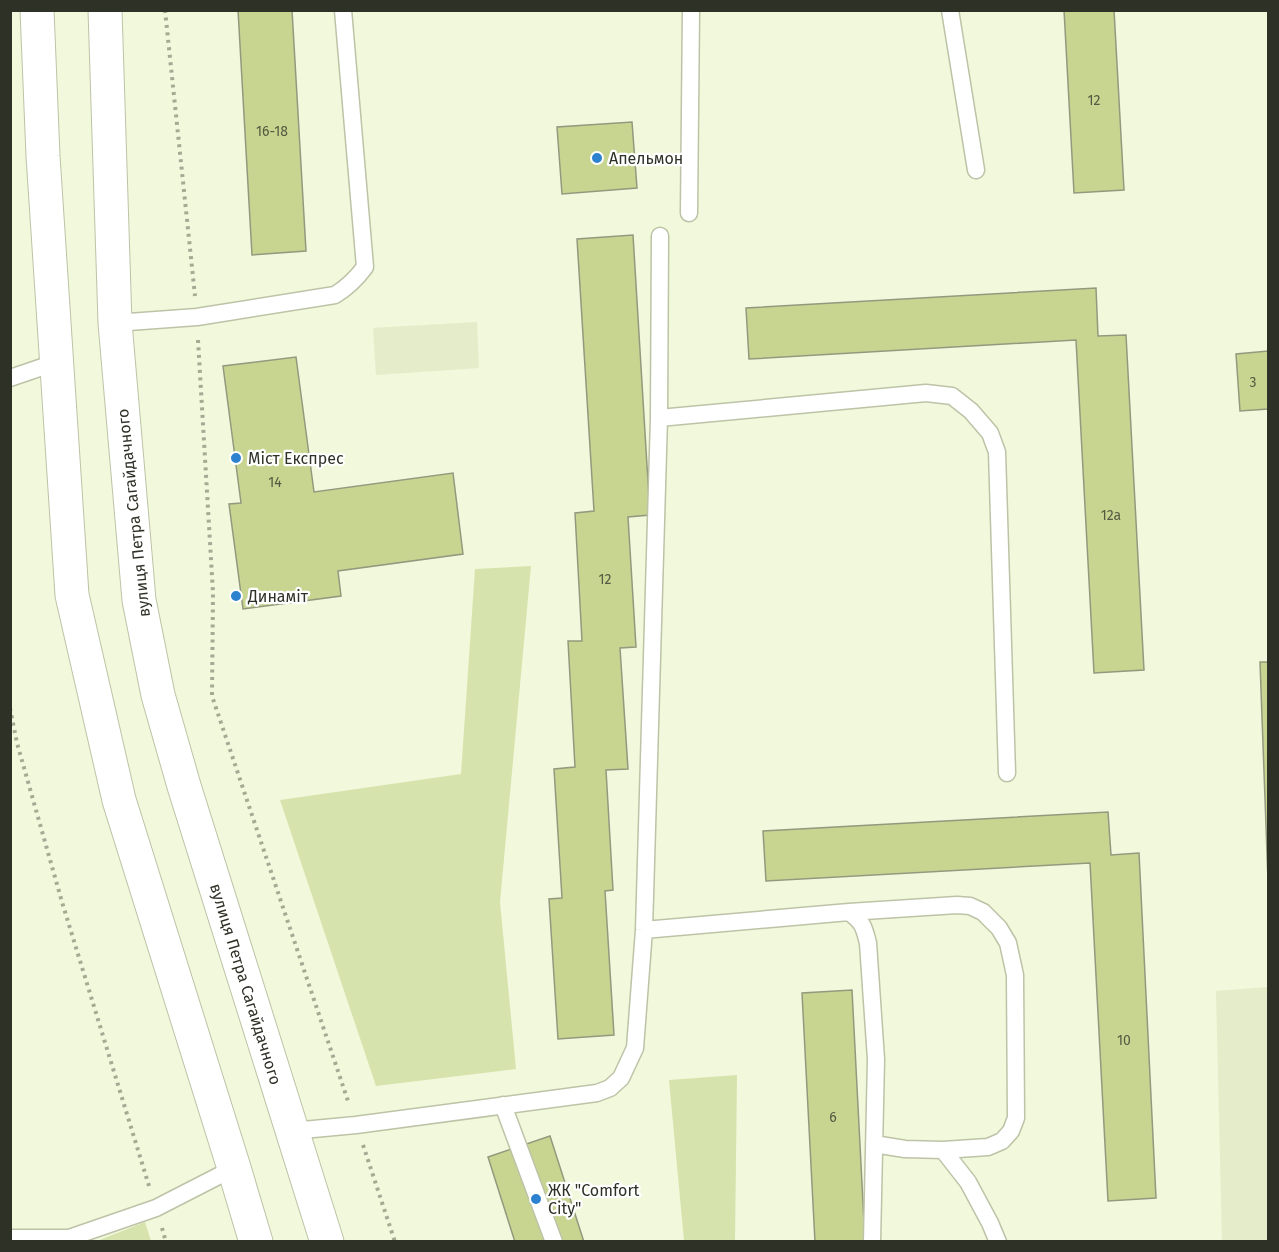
<svg xmlns="http://www.w3.org/2000/svg" width="1279" height="1252" viewBox="0 0 1279 1252" font-family="'Fira Sans',sans-serif">
<style>
.built{fill:#e4ecc9}
.green{fill:#d7e3ad}
.building{fill:#c7d591;stroke:#93997e;stroke-width:1.5}
.lines{fill:none;stroke-linecap:round;stroke-linejoin:round}
.service-casing{stroke:#bdc3a7;stroke-width:19}
.tertiary-casing{stroke:#bdc3a7;stroke-width:35}
.path{stroke:#a4aa94;stroke-width:4;stroke-dasharray:3 4.5;stroke-linecap:butt}
.service{stroke:#fff;stroke-width:16}
.tertiary{stroke:#fff;stroke-width:33}
.poi-dot{fill:#2d82d0;stroke:#fff;stroke-width:2}
.labels{text-anchor:middle;stroke-width:4.5;stroke-linejoin:round;paint-order:stroke}
.number-label{font-size:14px;fill:#545a41}
.poi-label{font-size:16px;fill:#2e3126;stroke:#fff;text-anchor:start}
.street-label{font-size:16px;fill:#2e3126;stroke:#fff}
</style>
<rect width="100%" height="100%" fill="#f1f8db"/>
<!-- built -->
<path class="built" d="M477,322L479,368L376,375L373,328Z
M1268,987V1241H1222L1216,991Z"/>
<!-- green -->
<path class="green" d="M531,566L500,902L516,1069L376,1086L280,800L461,774L475,569Z
M737,1075L735,1241H684L669,1080Z
M145,1222L151,1241H97Z"/>
<!-- building -->
<path class="building" d="M238,10H292L306,251L252,255Z
M1064,10H1114L1124,190L1074,193Z
M632,122L637,188L562,194L557,127Z
M633,235L650,515L628,517L636,647L620,648L628,769L606,770L613,890L605,891L614,1035L558,1039L549,899L562,898L554,769L575,767L568,641H582L575,513L594,511L577,239Z
M1096,288L1098,336L1126,335L1144,670L1094,673L1076,340L749,359L746,308Z
M1268,351V409L1240,411L1236,354Z
M296,357L314,492L453,473L463,554L338,571L341,596L243,609L229,504L241,503L223,366Z
M1260,662H1268V881Z
M1108,812L1111,855L1139,853L1156,1198L1108,1201L1090,863L766,881L763,831Z
M852,990L865,1242H815L802,993Z
M550,1136L584,1242H515L488,1157Z"/>
<g class="lines">
<!-- service casing -->
<g class="service-casing">
<path id="service" d="M950,10L976,170
M689,213L691,10
M115,323L197,317L335,295C348,287 356,279 365,267L343,10
M10,378L57,362
M659,418L926,393L952,396L971,411L990,433L997,452L1007,773
M849,912C863,922 864,927 868,943L876,1059L872,1242
M644,930L849,912L957,905L970,906L983,912L999,928L1008,943L1015,975L1016,1118L1011,1131L1002,1141L988,1147L943,1150L905,1149L874,1144
M503,1105L554,1242
M292,1131L356,1125L597,1093L610,1088L621,1078L635,1048L644,930L659,418L660,236
M943,1150L968,1182L990,1223L998,1242
M10,1238H69L156,1208L234,1168"/>
</g>
<!-- tertiary casing -->
<g class="tertiary-casing">
<path id="tertiary" d="M37,10L43,156L72,595L119,800L234,1168L256,1242
M105,10L115,323L139,600L158,695L184,786L327,1242"/>
</g>
<!-- path -->
<path class="path" d="M165,10L195,296
M198,340L213,593L212,696L349,1104
M10,708L17,743L62,902L149,1186
M363,1145L395,1242
M162,1228L166,1242"/>
<!-- service -->
<use href="#service" class="service"/>
<!-- tertiary -->
<use href="#tertiary" class="tertiary"/>
</g>
<!-- markers -->
<g class="poi-dot">
<circle cx="597" cy="158" r="6"/>
<circle cx="236" cy="458" r="6"/>
<circle cx="236" cy="596" r="6"/>
<circle cx="536" cy="1199" r="6"/>
</g>
<g class="labels">
<!-- number labels -->
<g class="number-label">
<text x="1094" y="105">12</text>
<text x="272" y="136">16-18</text>
<text x="1253" y="387">3</text>
<text x="275" y="487">14</text>
<text x="1111" y="520">12а</text>
<text x="605" y="584">12</text>
<text x="1124" y="1045">10</text>
<text x="833" y="1122">6</text>
</g>
<!-- poi labels -->
<g class="poi-label">
<text x="609" y="164">Апельмон</text>
<text x="248" y="464">Міст Експрес</text>
<text x="248" y="602">Динаміт</text>
<text x="548" y="1196">ЖК "Comfort<tspan x="548" dy="18">City"</tspan></text>
</g>
<!-- street labels -->
<g class="street-label">
<text transform="translate(133 513) rotate(-96)" y="6">вулиця Петра Сагайдачного</text>
<text transform="translate(246 984) rotate(73)" y="6">вулиця Петра Сагайдачного</text>
</g>
</g>
<!-- border -->
<rect width="1279" height="1252" fill="none" stroke="#2e3126" stroke-width="24"/>
</svg>
